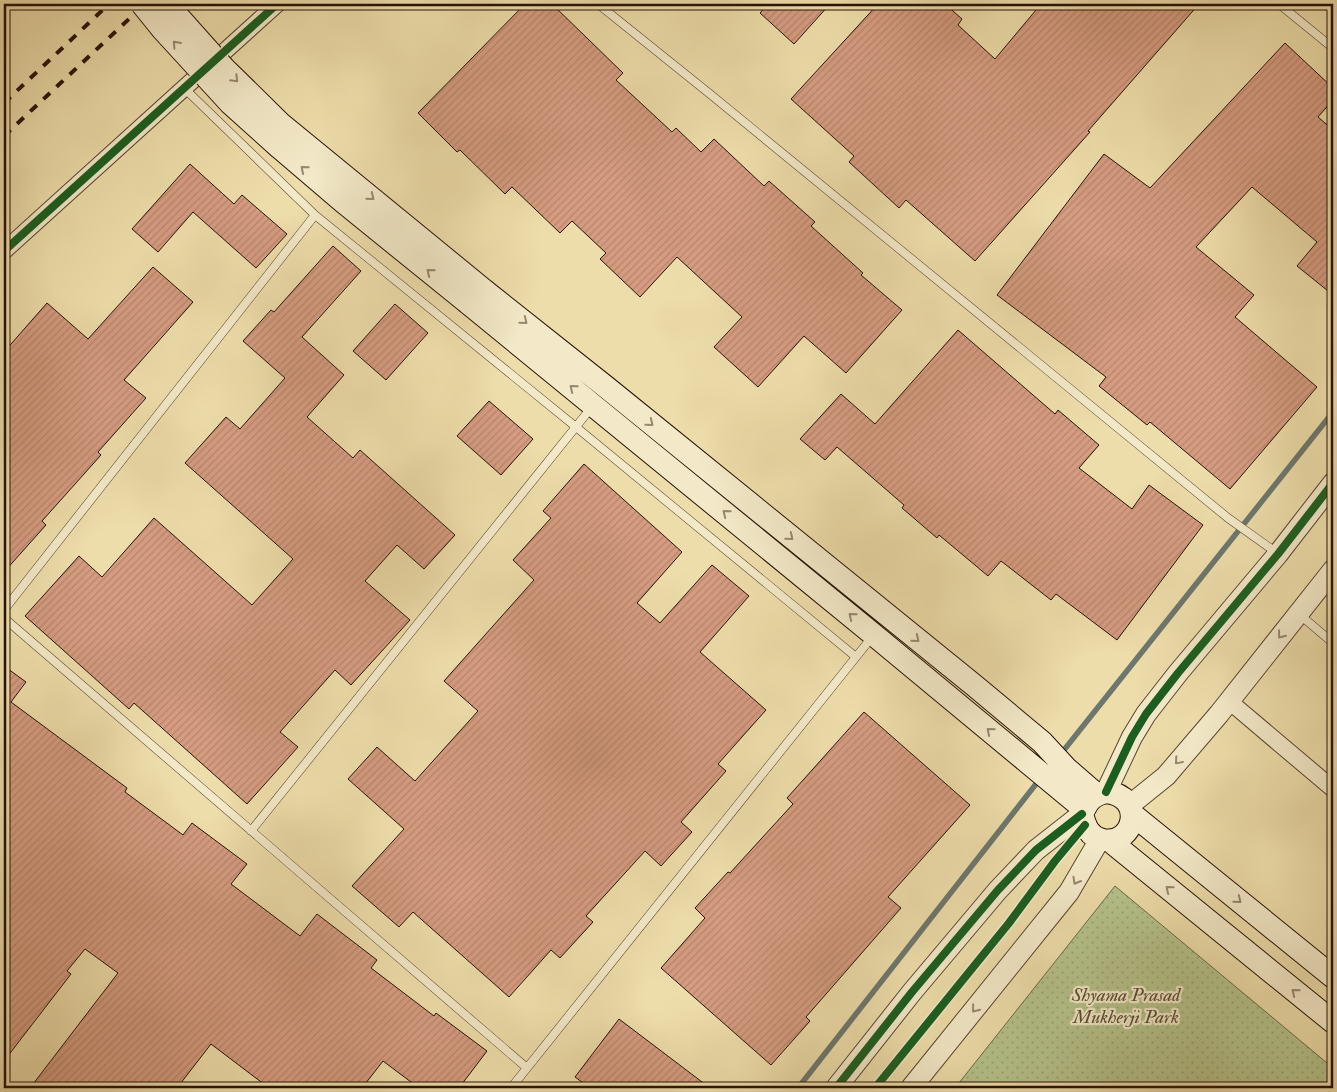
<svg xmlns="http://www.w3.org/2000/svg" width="1337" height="1092" viewBox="0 0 1337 1092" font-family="'IM FELL Double Pica',serif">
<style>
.park{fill:url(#park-dots);stroke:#6e6a48}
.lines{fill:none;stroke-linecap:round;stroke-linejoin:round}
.stream{stroke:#6d776e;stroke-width:5.5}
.building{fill:url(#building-hatch);stroke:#261206}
.service-casing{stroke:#58452f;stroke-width:9}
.minor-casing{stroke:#58452f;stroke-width:18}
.tertiary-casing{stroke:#58452f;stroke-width:22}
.secondary-casing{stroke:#261206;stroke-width:24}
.service{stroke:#f3e9c8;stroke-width:8}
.minor{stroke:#f3e9c8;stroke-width:16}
.tertiary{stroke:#f3e9c8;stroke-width:20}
.secondary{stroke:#f3e9c8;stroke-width:22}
.rail{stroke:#261206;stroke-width:4;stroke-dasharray:9 9;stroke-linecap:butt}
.secondary-bridge-casing{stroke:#261206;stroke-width:24;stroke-linecap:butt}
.secondary-bridge{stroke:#f3e9c8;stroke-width:22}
.cycleway-casing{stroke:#f3e9c8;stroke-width:11}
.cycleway{stroke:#1b5e20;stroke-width:8}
.oneway{stroke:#978871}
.labels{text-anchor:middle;stroke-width:4.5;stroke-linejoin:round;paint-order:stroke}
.park-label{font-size:19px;font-style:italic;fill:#585035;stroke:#f3e9c8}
</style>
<defs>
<pattern id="park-dots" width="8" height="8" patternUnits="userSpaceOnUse" patternTransform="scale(1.25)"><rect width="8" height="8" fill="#b5c28b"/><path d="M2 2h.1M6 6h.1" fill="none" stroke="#9ca676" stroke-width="1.8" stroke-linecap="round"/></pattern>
<pattern id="building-hatch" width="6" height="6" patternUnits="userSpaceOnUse" patternTransform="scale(1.25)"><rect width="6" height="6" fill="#d59c80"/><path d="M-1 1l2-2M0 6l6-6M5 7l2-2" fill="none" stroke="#b7856d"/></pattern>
</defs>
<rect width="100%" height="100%" fill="#edddaa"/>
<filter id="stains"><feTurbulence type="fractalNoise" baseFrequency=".004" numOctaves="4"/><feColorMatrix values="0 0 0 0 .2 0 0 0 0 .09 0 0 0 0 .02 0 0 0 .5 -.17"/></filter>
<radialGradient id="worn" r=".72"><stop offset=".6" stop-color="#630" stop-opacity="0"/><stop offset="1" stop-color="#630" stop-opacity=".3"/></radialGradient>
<!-- park -->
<path class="park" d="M1115,886L1333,1068V1088H955Z"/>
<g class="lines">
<!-- stream -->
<path class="stream" d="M1064,750L1333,412
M798,1088L1036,784"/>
</g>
<!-- building -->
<path class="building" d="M525,4H552L623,73L616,80L672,132L676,128L701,152L714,139L764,186L769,181L815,222L811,226L863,273L861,275L902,310L846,373L804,336L758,387L714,347L742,317L677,257L640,297L600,259L606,253L572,221L560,233L512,187L505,194L460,150L457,152L418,113Z
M768,4H830L794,44L760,13Z
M878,4H945L962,19L958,25L995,59L1041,4H1199L1088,131L1090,132L975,261L906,200L899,208L849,162L854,156L791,99Z
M1285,43L1333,88V100L1318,117L1333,130V295L1297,266L1317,242L1252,187L1196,247L1254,295L1235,317L1317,387L1230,489L1150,422L1147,425L1099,386L1106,377L997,295L1104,154L1150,188Z
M190,164L234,204L242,195L287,234L256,268L193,212L158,252L132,229Z
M333,246L361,271L302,337L344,375L307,417L353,458L360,450L455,535L424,569L397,545L365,581L410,620L351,685L335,670L280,732L298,747L247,804L134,703L129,709L25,616L79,556L102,577L154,518L252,605L293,559L185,463L226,417L240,429L285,378L243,341L271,310L274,312Z
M153,267L193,302L124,380L146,398L98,452L101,455L42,521L46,525L4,572V352L47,303L88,339Z
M395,304L428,333L386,380L353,351Z
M958,330L1055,414L1058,410L1099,445L1079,468L1132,509L1149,485L1203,525L1117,640L1056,594L1051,600L1001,561L988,576L939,535L937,538L902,508L904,505L837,447L825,460L800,439L841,394L875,424Z
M489,401L533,439L501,475L457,436Z
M584,464L682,552L637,603L660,623L712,565L749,596L700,652L766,710L718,764L726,771L681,822L692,832L661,866L645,851L586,916L593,922L560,958L551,950L509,997L413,912L399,927L352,886L404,829L348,779L377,747L415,781L478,711L444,681L534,580L513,560L551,518L543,511Z
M4,666L26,682L11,702L127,788L125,792L183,835L192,823L247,864L231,884L300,936L317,914L377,960L371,968L434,1016L436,1013L487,1051L459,1088H419L383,1061L362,1088H269L211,1044L177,1088H30L118,973L85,949L67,971L71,974L4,1061Z
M864,712L970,805L888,897L901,908L806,1017L810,1021L771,1065L661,968L705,918L695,908L728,872L730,873L793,804L787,798Z
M619,1019L710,1088H590L575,1077Z"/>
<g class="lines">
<!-- service casing -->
<g class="service-casing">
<path id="service" d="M598,4L710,94L1228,518L1277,553
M1279,4L1333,48
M315,215L576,427L856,657
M4,610L315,215L184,88
M1299,614L1333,643
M4,618L527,1068
M251,831L591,408
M511,1088L872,637"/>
</g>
<!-- minor casing -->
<g class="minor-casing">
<path id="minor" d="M4,251L277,4
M1229,701L1333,789"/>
</g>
<!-- tertiary casing -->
<g class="tertiary-casing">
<path id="tertiary" d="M1106,792L1132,737L1146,714L1178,673L1278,554L1333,483
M1130,805L1166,776L1219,714L1333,570
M836,1088L912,992L998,890L1036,850L1082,814
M911,1088L1069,892L1100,839"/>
</g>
<!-- secondary casing -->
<g class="secondary-casing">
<path id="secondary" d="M485,291L606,387L975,686L1042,742L1066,768L1096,794
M468,303L874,635L1084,809
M1106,792C1146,796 1135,846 1103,840C1089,837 1085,826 1082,814C1088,801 1091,796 1106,792Z
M1132,814L1333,977
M1110,841L1333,1022"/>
</g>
<!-- service -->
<use href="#service" class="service"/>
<!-- minor -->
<use href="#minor" class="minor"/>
<!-- tertiary -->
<use href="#tertiary" class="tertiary"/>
<!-- secondary -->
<use href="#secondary" class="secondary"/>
<!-- rail -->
<path class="rail" d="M4,103L109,4
M4,136L145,4"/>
<!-- secondary-bridge casing -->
<g class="secondary-bridge-casing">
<path id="secondary-bridge" d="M142,4L163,30L230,103L280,148L342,201L468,303
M167,4L224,68L281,124L485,291"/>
</g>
<!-- secondary-bridge -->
<use href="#secondary-bridge" class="secondary-bridge"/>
<!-- cycleway casing -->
<g class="cycleway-casing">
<path id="cycleway" d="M4,251L277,4
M1106,792L1132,737L1146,714L1178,673L1278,554L1333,483
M836,1088L912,992L998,890L1036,850L1082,814
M875,1088L1009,923L1055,861L1085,825"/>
</g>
<!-- cycleway -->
<use href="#cycleway" class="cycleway"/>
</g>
<!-- one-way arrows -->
<defs><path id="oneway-chevron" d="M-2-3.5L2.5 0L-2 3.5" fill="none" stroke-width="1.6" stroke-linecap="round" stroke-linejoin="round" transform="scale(1.25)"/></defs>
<g class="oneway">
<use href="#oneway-chevron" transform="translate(176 44) rotate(-132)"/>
<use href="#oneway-chevron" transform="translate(235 79) rotate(45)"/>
<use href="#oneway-chevron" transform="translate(304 169) rotate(-140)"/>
<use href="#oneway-chevron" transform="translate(371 197) rotate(39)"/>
<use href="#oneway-chevron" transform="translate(430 272) rotate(-141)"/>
<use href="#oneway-chevron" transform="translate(524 321) rotate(39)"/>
<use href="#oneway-chevron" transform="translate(573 388) rotate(-141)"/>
<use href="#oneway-chevron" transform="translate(650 423) rotate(39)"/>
<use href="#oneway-chevron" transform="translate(726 513) rotate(-141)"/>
<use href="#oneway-chevron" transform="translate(790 537) rotate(39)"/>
<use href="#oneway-chevron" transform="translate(852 616) rotate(-141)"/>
<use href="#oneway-chevron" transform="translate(1281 635) rotate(128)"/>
<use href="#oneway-chevron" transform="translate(916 639) rotate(39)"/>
<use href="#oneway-chevron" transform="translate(990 731) rotate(-140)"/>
<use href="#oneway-chevron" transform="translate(1178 761) rotate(131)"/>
<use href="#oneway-chevron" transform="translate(1076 881) rotate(120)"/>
<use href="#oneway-chevron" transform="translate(1169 889) rotate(-141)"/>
<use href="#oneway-chevron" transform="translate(1238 900) rotate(39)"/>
<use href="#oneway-chevron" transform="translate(1295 992) rotate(-141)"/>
<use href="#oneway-chevron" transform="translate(975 1009) rotate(129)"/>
</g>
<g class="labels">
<!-- park labels -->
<g class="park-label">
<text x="1126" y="1001">Shyama Prasad<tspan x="1126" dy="22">Mukherji Park</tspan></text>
</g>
</g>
<!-- margin -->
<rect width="1337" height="1092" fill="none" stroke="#edddaa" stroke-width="20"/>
<rect x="5" y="5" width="1327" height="1082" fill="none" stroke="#261206" stroke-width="2.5"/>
<rect x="10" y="10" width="1317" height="1072" fill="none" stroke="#261206"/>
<rect width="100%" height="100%" filter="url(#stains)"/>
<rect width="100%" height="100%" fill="url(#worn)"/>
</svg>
